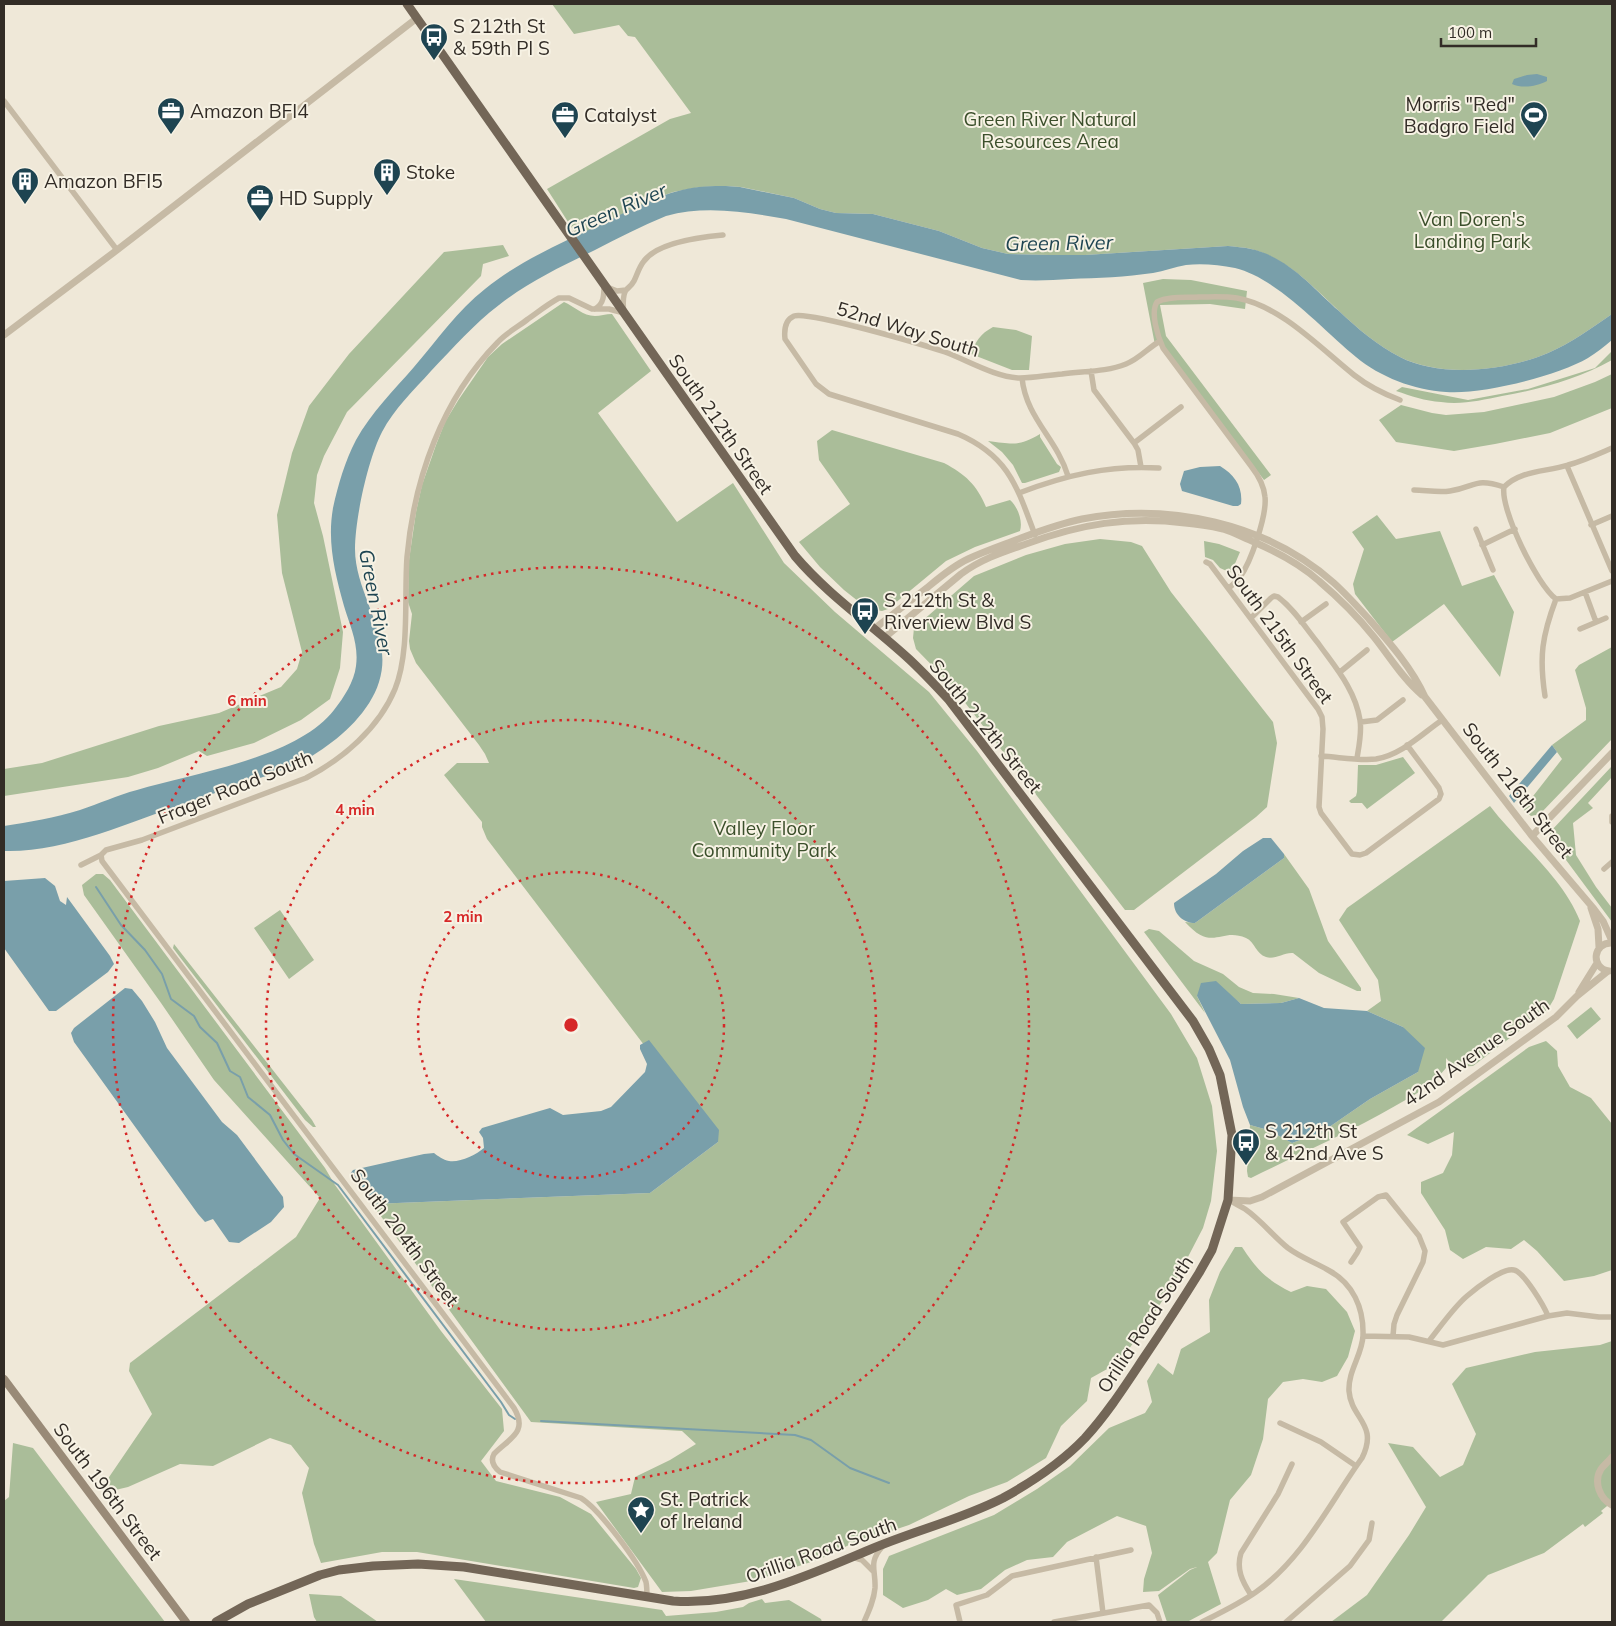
<svg xmlns="http://www.w3.org/2000/svg" width="1616" height="1626" viewBox="0 0 1616 1626" font-family="Mulish,sans-serif">
<style>
.green{fill:#aabd99}
.water{fill:#799faa}
.lines{fill:none;stroke-linecap:round;stroke-linejoin:round}
.stream{stroke:#799faa;stroke-width:2}
.minor{stroke:#c6baa5;stroke-width:5.5}
.tertiary{stroke:#c6baa5;stroke-width:7}
.secondary{stroke:#998a77;stroke-width:8}
.primary{stroke:#736657;stroke-width:9}
.ring{fill:none;stroke:#d62828;stroke-width:2.5;stroke-dasharray:2.5 5}
.labels{text-anchor:middle;stroke-width:4;stroke-linejoin:round;paint-order:stroke}
.poi-label{font-size:19px;fill:#322c26;stroke:#f7f2e4;text-anchor:start}
.park-label{font-size:19px;fill:#3b4f2b;stroke:#f7f2e4}
.street-label{font-size:19px;fill:#322c26;stroke:#f7f2e4}
.water-label{font-size:20px;font-style:italic;fill:#1e4451;stroke:#f7f2e4}
.centre{fill:#d62828;stroke:#f7f2e4;stroke-width:2.5}
.ring-label{font-size:15px;text-anchor:middle;font-weight:bold;fill:#d62828;stroke:#f7f2e4;stroke-width:4;stroke-linejoin:round;paint-order:stroke}
</style>
<rect width="100%" height="100%" fill="#efe8d8"/>
<!-- green -->
<path class="green" d="M552,4H1612V314C1592,328 1571,343 1548,353C1506,371 1441,378 1400,357C1378,346 1357,328 1339,311C1312,286 1288,259 1251,249C1244,247 1235,247 1228,246L1085,255H1050L1008,254L982,248L939,231L873,214L836,213L820,209L794,198L741,187L726,186L700,187L673,192L654,199L577,236L547,189L670,119L691,113L635,37L628,36L619,25L574,34Z
M503,245L509,256L483,264L481,276L347,412L324,456L317,475L314,503L323,536L343,632L340,668L330,699L301,720L254,743L207,756L199,751L158,768L128,777L4,796V769L42,763L159,726L219,713L281,687L297,669L302,652L282,573L277,515L292,453L309,406L349,354L444,252Z
M1163,279L1191,280L1247,291L1245,309L1210,304L1160,305L1166,336L1271,475L1264,480L1159,342L1155,345L1143,283Z
M564,302C574,306 583,316 595,316C600,316 606,314 612,314L651,371L598,413L677,522L733,483L784,563L835,612L929,692L977,751L1171,1014L1197,1058L1212,1106L1217,1151L1211,1201L1203,1228L1176,1280L1141,1333L1118,1363L1091,1378L1087,1401L1061,1426L1046,1458L1007,1482L969,1496L909,1525L849,1545L820,1559L757,1580L691,1591L662,1592L596,1502L631,1494L635,1477L670,1460L696,1444L682,1431L531,1422L372,1204L650,1193L718,1142L487,839L482,827V822L444,775L457,763H489L485,754L479,745L416,663L410,649L409,641L412,614L408,602L409,560L416,512L422,485L436,445L445,422L459,399L488,357L502,344Z
M993,327L1016,330L1032,336L1029,370H1012L971,354C976,341 980,334 993,327Z
M1612,351V360C1578,379 1541,389 1502,396C1482,400 1462,405 1441,402C1425,401 1411,396 1396,391L1402,387L1468,400L1528,389L1595,368Z
M1612,374V408L1550,433L1495,444L1454,451L1396,442L1379,420L1401,405L1432,413L1446,415L1484,412L1554,397L1595,382Z
M832,430L944,463C965,474 977,485 986,507L1010,500C1018,507 1023,521 1020,531L975,547L946,561L888,609L882,611L868,609L844,590L820,567L799,542L850,504L819,460L817,441Z
M1040,434V437L1057,464L1061,467L1059,472L1025,483H1022L1013,465L1002,452L988,441C1013,444 1018,447 1040,434Z
M1377,515L1396,539L1440,531L1462,586L1494,575L1514,612L1500,677L1444,604L1392,642L1355,594L1353,584L1364,549L1352,532Z
M1100,539L1131,542L1142,546L1171,592L1273,722L1277,743L1267,807L1256,817L1134,910H1125L953,687L916,649L913,638L914,628L974,576L1026,555L1065,544Z
M1204,541L1219,544L1240,552L1231,573L1220,568L1213,560L1205,557Z
M1612,647V739L1540,814L1531,816L1523,809L1562,759L1552,745L1586,720V708L1575,670L1579,665Z
M1403,757L1415,773L1367,809L1362,803H1351L1349,801L1356,796L1357,792L1358,765H1376Z
M1612,766V777L1588,803L1593,808L1573,823L1576,855L1596,887L1612,908V922L1549,837L1551,831Z
M1490,806C1519,844 1562,876 1580,921L1554,999L1548,1009L1473,1066L1454,1067L1446,1058V1068C1432,1086 1414,1095 1395,1106C1349,1133 1299,1154 1251,1178L1248,1177L1247,1171L1250,1125L1268,1130L1292,1143L1322,1132L1370,1099L1418,1072L1403,1027L1367,1011L1381,1001L1378,980L1339,920L1347,908Z
M1284,854L1309,889L1328,941L1361,988V991H1357L1319,973L1293,953C1284,952 1275,960 1266,957C1256,954 1255,942 1246,938C1220,927 1213,953 1185,922L1195,923L1284,858Z
M96,874H103L110,880L325,1168L335,1185L441,1331L502,1409L504,1431L481,1461L496,1481L560,1497L591,1514L636,1569L641,1578L638,1587L634,1588L417,1552H382L321,1563L314,1544L302,1493L309,1468L291,1445L270,1438L213,1466L180,1464L128,1487L111,1491L105,1483L152,1414L129,1371L130,1363L296,1237L320,1198L214,1080L161,1003L84,895L82,885Z
M280,910L314,960L289,979L254,928Z
M1149,929L1159,931L1194,961L1223,974L1239,987L1253,993L1274,994L1299,998L1281,1003L1241,1004L1229,994L1197,996L1205,1013L1144,932Z
M174,944L312,1120L316,1127H313L305,1120L179,956L173,948Z
M1591,1007L1601,1019L1577,1039L1567,1026Z
M1546,1041L1557,1051L1558,1066L1570,1087L1591,1098L1612,1124V1270L1594,1276L1564,1281L1537,1251L1524,1240L1511,1249L1486,1247L1463,1259L1450,1250L1445,1230L1421,1193V1182L1443,1173L1452,1155L1454,1132L1428,1144L1407,1135L1529,1047Z
M1235,1247H1242C1257,1270 1267,1280 1291,1292L1307,1286L1326,1289L1347,1312L1355,1331L1348,1357L1337,1376L1322,1382L1303,1379L1283,1382L1268,1399L1263,1439L1251,1475L1230,1500L1217,1553L1208,1562L1221,1604L1187,1622H1167L1158,1595L1190,1570L1197,1567L1190,1569L1159,1591L1143,1592L1144,1579L1152,1553L1146,1526L1117,1516L1067,1542L1053,1557L1027,1560L1005,1570L981,1589L957,1595L946,1589L928,1600L903,1608L883,1595V1569L889,1556L994,1515L1037,1489L1070,1466L1109,1428L1145,1413L1152,1402L1147,1381L1158,1363L1173,1375L1181,1349L1210,1332L1209,1300L1220,1272Z
M1612,1341V1502L1601,1511L1603,1513L1585,1527L1583,1524L1544,1553L1488,1575L1441,1622H1331L1367,1595L1409,1535L1426,1507L1388,1443L1413,1447L1440,1477L1463,1465L1476,1434L1452,1384L1466,1368L1535,1352L1600,1345Z
M13,1443L33,1448L165,1622H4V1501L9,1497Z
M454,1579L662,1610L666,1616L716,1612L743,1607L749,1603L762,1599L765,1603L789,1600L821,1619L822,1622H486Z
M309,1594L341,1596L378,1622H317L314,1617Z"/>
<!-- water -->
<path class="water" d="M1537,74L1547,77V81C1537,86 1523,89 1512,84L1514,79L1527,75Z
M726,186L740,187L794,198L820,209L836,213L873,214L939,231L982,248L1008,254L1050,255H1085L1228,246C1236,247 1243,247 1251,249C1288,257 1312,287 1339,311C1357,328 1378,346 1400,357C1440,378 1506,371 1548,353C1571,343 1592,328 1612,314V340C1604,347 1596,353 1588,358C1557,376 1481,395 1446,392C1414,390 1380,377 1356,357C1322,329 1277,278 1235,268C1219,265 1202,263 1186,265C1175,267 1164,271 1153,273C1126,277 1098,278 1070,279C1054,280 1038,281 1021,280L786,219C746,212 705,205 666,216C642,226 618,238 595,250C562,266 528,282 499,305C474,324 453,348 431,371C414,390 394,409 382,432C368,459 355,519 355,549C355,595 394,635 379,682C370,711 343,736 318,752C302,763 284,769 266,776C239,785 213,794 186,803C130,822 63,853 4,851V826C29,822 55,818 80,810C99,804 117,795 137,790C194,773 297,758 334,710C344,697 354,682 356,666C359,644 350,626 344,606C335,574 327,542 333,508C338,485 345,461 356,440C371,413 394,390 414,367C437,340 458,310 485,289C519,261 562,243 601,224C627,212 654,196 682,190C697,186 712,186 726,186Z
M1220,466C1235,475 1243,487 1241,504L1238,506H1233L1182,491L1180,484L1184,471L1200,467Z
M1552,745L1557,752L1514,803L1509,796Z
M1263,838H1271L1284,854V858L1195,923C1184,923 1174,915 1174,903L1216,874L1243,851Z
M45,878L55,886L60,901L66,905L67,897L110,956L114,964L108,972L56,1011H49L4,948V881Z
M1216,981L1241,1004L1281,1003L1299,998L1324,1008L1367,1011L1403,1027L1425,1048L1418,1072L1370,1099L1322,1132L1292,1143L1268,1130L1250,1125L1243,1107L1230,1060L1197,996L1201,983Z
M125,988L132,989L142,1001L155,1022L167,1048L222,1122L237,1135L283,1197L284,1207L271,1222L239,1243L229,1242L213,1219L205,1222L198,1214L74,1042L71,1033L74,1028Z
M649,1040L719,1130L718,1142L650,1193L372,1204L350,1174L353,1170L424,1154L434,1153C438,1156 443,1160 449,1161C459,1163 476,1155 484,1148L483,1138L479,1132L482,1128L550,1108L563,1115L601,1111L611,1107L645,1072L647,1064L640,1049V1045Z"/>
<g class="lines">
<!-- stream -->
<path class="stream" d="M96,887L121,925L145,950L162,974L171,999L194,1016L200,1027L217,1043L230,1071L240,1077L248,1097L270,1115L283,1140L294,1154L338,1185L501,1402L509,1415L515,1419
M541,1421L795,1435L811,1440L850,1468L889,1483"/>
<!-- minor -->
<path class="minor" d="M4,101L117,250
M607,287L617,291L626,290
M595,309C604,304 604,295 604,285
M1091,371L1094,390L1134,443L1138,450L1141,467
M1022,378C1026,418 1057,439 1068,476
M1134,443L1181,407
M1567,466L1612,571
M1504,487C1500,509 1537,585 1556,599C1542,636 1539,657 1545,696
M1414,490C1425,490 1438,493 1450,491C1476,487 1474,477 1504,487C1521,470 1546,472 1568,465C1583,461 1598,454 1612,448
M1019,493C1066,475 1109,465 1159,468
M1591,525L1612,516
M1476,529L1493,570
M1035,535C1017,487 1009,456 958,434L829,394L816,384L785,339C784,330 785,320 794,316C809,311 924,345 945,352C969,361 995,377 1020,378C1034,378 1048,375 1062,374C1083,371 1106,372 1126,364C1139,359 1148,348 1160,341
M1482,545L1515,529
M1206,562L1210,564L1318,709L1322,717L1323,729L1319,807L1321,813L1352,854L1360,855L1366,853L1439,799L1441,794L1439,788L1407,745
M1229,588C1233,584 1237,581 1240,577C1251,562 1267,515 1265,497C1264,485 1258,475 1251,466L1163,348C1158,337 1150,313 1157,302C1169,296 1186,298 1199,297C1211,297 1224,296 1237,298C1281,306 1320,348 1354,375C1368,386 1384,394 1400,400
M1585,592L1596,622
M1556,599L1570,598L1612,581
M1251,618L1271,598L1274,596L1278,597C1294,609 1305,627 1318,643C1335,667 1355,689 1360,720C1362,732 1359,746 1357,758
M1301,622L1326,604
M1580,629L1606,618
M1340,672L1367,650
M1361,722L1377,720L1403,700
M1321,756C1339,757 1359,761 1376,759C1401,755 1422,734 1442,720
M1612,816V822
M101,855L102,861L514,1408C529,1433 508,1439 494,1454C490,1461 494,1467 500,1472L581,1498C600,1510 638,1561 646,1582C647,1587 647,1592 647,1598
M81,865L101,855L106,850L142,840L306,778C343,759 379,728 395,689C410,652 404,597 407,557C414,479 442,399 498,342C506,333 518,327 528,319C538,312 548,304 559,298H569L592,309H609L624,313C623,306 622,297 626,290C629,287 632,285 634,281C637,275 639,267 644,261C658,242 701,237 723,235
M1604,869L1612,862
M1351,1262L1357,1253L1360,1247L1343,1222L1378,1197L1386,1195L1419,1236L1425,1251L1423,1262L1397,1315L1394,1324L1393,1336
M1363,1336L1409,1337L1443,1345L1548,1316L1567,1313L1599,1317H1612
M1429,1341C1441,1326 1453,1308 1467,1296C1475,1289 1503,1267 1514,1270C1524,1272 1544,1306 1548,1316
M1280,1423L1321,1442L1356,1466
M852,1557L862,1560L873,1571
M1096,1557L1103,1613
M1251,1595C1242,1581 1236,1569 1241,1553L1278,1494L1292,1464
M864,1622C869,1611 874,1600 875,1588C876,1570 868,1563 882,1547
M960,1622L956,1605L987,1595L1012,1576L1131,1550
M1054,1622L1149,1605L1157,1613L1160,1622
M1202,1622C1220,1613 1239,1604 1256,1592C1303,1559 1329,1504 1362,1458C1379,1424 1351,1419 1349,1391C1348,1371 1362,1355 1363,1336C1364,1308 1353,1283 1328,1270C1314,1262 1300,1257 1288,1248C1273,1236 1261,1220 1245,1209C1240,1206 1234,1203 1229,1200
M1286,1622L1350,1566L1369,1540L1372,1523"/>
<!-- tertiary -->
<path class="tertiary" d="M4,335L117,250L417,18
M874,629C892,615 910,601 928,587C940,577 953,566 968,559C985,551 1003,545 1021,538C1040,531 1062,523 1082,519C1168,502 1267,523 1334,583C1346,594 1357,606 1368,618C1389,642 1412,668 1425,697L1532,836L1594,909L1603,921L1612,941
M884,638L961,574C981,559 1003,552 1026,544C1080,524 1128,516 1185,523C1198,524 1210,526 1223,529C1233,532 1244,538 1254,542C1277,552 1300,564 1319,581C1339,598 1358,617 1374,637C1390,657 1403,679 1422,695
M1532,836L1612,753
M1591,908L1598,929L1599,947
M1609,971C1590,968 1593,942 1612,943
M1579,992L1597,963
M1228,1200L1250,1201L1262,1197L1439,1102L1556,1017L1577,996L1608,971
M1612,1457C1609,1461 1604,1465 1601,1469C1593,1482 1600,1499 1612,1505"/>
<!-- secondary -->
<path class="secondary" d="M4,1379L186,1622"/>
<!-- primary -->
<path class="primary" d="M216,1622L248,1604L320,1575L339,1570L373,1566L418,1564L464,1567L673,1601C742,1606 807,1576 869,1550C913,1531 960,1520 1003,1498C1032,1482 1062,1462 1085,1438C1107,1414 1125,1386 1143,1359C1162,1331 1181,1302 1199,1273L1212,1250L1228,1200L1232,1135L1220,1075L1209,1049L1193,1021L949,700C936,686 923,672 909,659C871,624 828,595 795,556L407,4"/>
</g>
<!-- distance rings -->
<g class="ring">
<circle cx="571" cy="1025" r="153"/>
<circle cx="571" cy="1025" r="305"/>
<circle cx="571" cy="1025" r="458"/>
</g>
<!-- icons -->
<defs>
<g id="bus-pin" transform="scale(1.4375)"><path d="M0 17L-7.5 6A9.5 9.5 0 1 1 7.5 6Z" fill="#1e4451" stroke="#f7f2e4"/><path d="M-5-6H5V4H4V6H2V4H-2V6H-4V4H-5ZM-3.5-4V0h7V-4ZM-3.5 1.2v1.5H-2V1.2ZM2 1.2v1.5H3.5V1.2Z" fill="#fff"/></g>
<g id="office-pin" transform="scale(1.4375)"><path d="M0 17L-7.5 6A9.5 9.5 0 1 1 7.5 6Z" fill="#1e4451" stroke="#f7f2e4"/><path d="M-6-3h4V-5.5h4V-3h4V5H-6ZM-1-4.5V-3h2v-1.5ZM-6 0V1H6V0Z" fill="#fff"/></g>
<g id="stadium-pin" transform="scale(1.4375)"><path d="M0 17L-7.5 6A9.5 9.5 0 1 1 7.5 6Z" fill="#1e4451" stroke="#f7f2e4"/><path d="M0-5a6.5 5 0 1 0 0 10a6.5 5 0 1 0 0-10ZM-3.5-1.8h7v3.6h-7Z" fill="#fff"/></g>
<g id="building-pin" transform="scale(1.4375)"><path d="M0 17L-7.5 6A9.5 9.5 0 1 1 7.5 6Z" fill="#1e4451" stroke="#f7f2e4"/><path d="M-4-6H4V6H1V3H-1V6H-4ZM-2.5-4.3h1.7v1.8h-1.7ZM.8-4.3h1.7v1.8H.8ZM-2.5-1h1.7V.8h-1.7ZM.8-1h1.7V.8H.8Z" fill="#fff"/></g>
<g id="sight-pin" transform="scale(1.4375)"><path d="M0 17L-7.5 6A9.5 9.5 0 1 1 7.5 6Z" fill="#1e4451" stroke="#f7f2e4"/><path d="M0-6L1.8-2.2L6-1.7L2.9 1.2L3.7 5.4L0 3.3L-3.7 5.4L-2.9 1.2L-6-1.7L-1.8-2.2Z" fill="#fff"/></g>
</defs>
<g fill-rule="evenodd">
<use href="#bus-pin" x="434" y="37"/>
<use href="#office-pin" x="171" y="111"/>
<use href="#office-pin" x="565" y="115"/>
<use href="#stadium-pin" x="1534" y="115"/>
<use href="#building-pin" x="387" y="172"/>
<use href="#building-pin" x="25" y="181"/>
<use href="#office-pin" x="260" y="198"/>
<use href="#bus-pin" x="865" y="611"/>
<use href="#bus-pin" x="1246" y="1142"/>
<use href="#sight-pin" x="641" y="1510"/>
</g>
<g class="labels">
<!-- poi labels -->
<g class="poi-label">
<text x="453" y="33">S 212th St<tspan x="453" dy="22">&amp; 59th Pl S</tspan></text>
<text x="1515" y="111" text-anchor="end">Morris "Red"<tspan x="1515" dy="22">Badgro Field</tspan></text>
<text x="190" y="118">Amazon BFI4</text>
<text x="584" y="122">Catalyst</text>
<text x="406" y="179">Stoke</text>
<text x="44" y="188">Amazon BFI5</text>
<text x="279" y="205">HD Supply</text>
<text x="884" y="607">S 212th St &amp;<tspan x="884" dy="22">Riverview Blvd S</tspan></text>
<text x="1265" y="1138">S 212th St<tspan x="1265" dy="22">&amp; 42nd Ave S</tspan></text>
<text x="660" y="1506">St. Patrick<tspan x="660" dy="22">of Ireland</tspan></text>
</g>
<!-- park labels -->
<g class="park-label">
<text x="1050" y="126">Green River Natural<tspan x="1050" dy="22">Resources Area</tspan></text>
<text x="1472" y="226">Van Doren's<tspan x="1472" dy="22">Landing Park</tspan></text>
<text x="764" y="835">Valley Floor<tspan x="764" dy="22">Community Park</tspan></text>
</g>
<!-- street labels -->
<g class="street-label">
<text transform="translate(908 329) rotate(17)" y="7">52nd Way South</text>
<text transform="translate(721 424) rotate(55)" y="7">South 212th Street</text>
<text transform="translate(1280 634) rotate(54)" y="7">South 215th Street</text>
<text transform="translate(986 726) rotate(51)" y="7">South 212th Street</text>
<text transform="translate(235 787) rotate(-22)" y="7">Frager Road South</text>
<text transform="translate(1518 790) rotate(52)" y="7">South 216th Street</text>
<text transform="translate(1476 1052) rotate(-35)" y="7">42nd Avenue South</text>
<text transform="translate(405 1237) rotate(53)" y="7">South 204th Street</text>
<text transform="translate(1145 1324) rotate(-57)" y="7">Orillia Road South</text>
<text transform="translate(108 1491) rotate(53)" y="7">South 196th Street</text>
<text transform="translate(821 1550) rotate(-20)" y="7">Orillia Road South</text>
</g>
<!-- water labels -->
<g class="water-label">
<text transform="translate(616 210) rotate(-23)" y="7">Green River</text>
<text transform="translate(1059 243) rotate(-1)" y="7">Green River</text>
<text transform="translate(376 602) rotate(79)" y="7">Green River</text>
</g>
</g>
<circle cx="571" cy="1025" r="8" class="centre"/>
<g class="ring-label">
<text x="247" y="706">6 min</text>
<text x="355" y="815">4 min</text>
<text x="463" y="922">2 min</text>
</g>
<!-- border -->
<rect width="1616" height="1626" fill="none" stroke="#322c26" stroke-width="10"/>
<!-- scale -->
<path d="M1441 38v8h95v-8" fill="none" stroke="#322c26" stroke-width="2.5"/>
<text x="1448" y="38" font-size="15" fill="#322c26" stroke="#f7f2e4" stroke-width="4" paint-order="stroke">100 m</text>
</svg>
